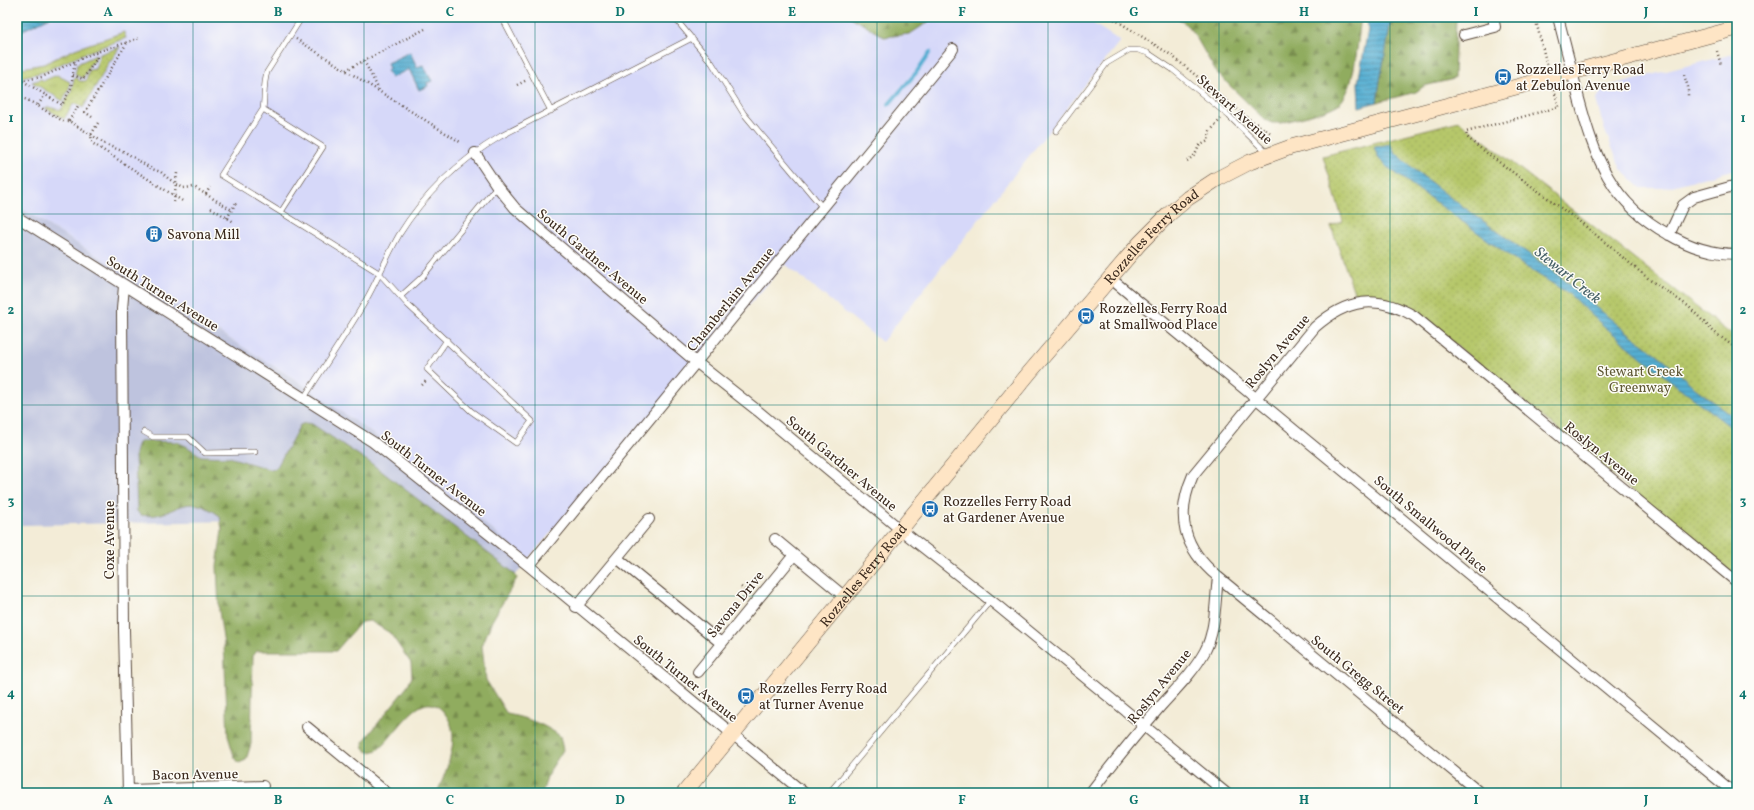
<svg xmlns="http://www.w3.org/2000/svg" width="1754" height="810" viewBox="0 0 1754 810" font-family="Vollkorn,serif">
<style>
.built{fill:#d6d8f9}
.industrial{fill:#bec3de}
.grass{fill:url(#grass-tufts);stroke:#787844}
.forest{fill:url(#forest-firs);stroke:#666b3e}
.park{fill:url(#park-dots);stroke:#787844}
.water{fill:url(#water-rules);stroke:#486c78}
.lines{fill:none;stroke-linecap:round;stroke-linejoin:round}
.stream{stroke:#55aed2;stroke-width:4}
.lane-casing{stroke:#57473a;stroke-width:6}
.street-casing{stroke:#57473a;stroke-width:12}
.secondary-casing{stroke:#57473a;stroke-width:16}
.path{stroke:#57473a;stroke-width:2.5;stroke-dasharray:1 3;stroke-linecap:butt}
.lane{stroke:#fff;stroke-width:5}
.street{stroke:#fff;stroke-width:10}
.secondary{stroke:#fee5c5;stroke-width:15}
.path-bridge{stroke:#57473a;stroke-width:2.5;stroke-dasharray:1 3;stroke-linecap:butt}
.grid{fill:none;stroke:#0f766e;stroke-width:1;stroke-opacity:0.55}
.labels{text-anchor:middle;stroke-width:3;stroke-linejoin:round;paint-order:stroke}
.poi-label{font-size:14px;fill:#3b2a1e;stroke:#fdfcf7;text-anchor:start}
.street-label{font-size:14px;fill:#3b2a1e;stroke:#fdfcf7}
.park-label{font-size:14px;fill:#605935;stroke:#fdfcf7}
.water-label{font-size:15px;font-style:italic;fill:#455f66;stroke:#fdfcf7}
.neatline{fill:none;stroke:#0f766e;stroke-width:1.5}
.grid-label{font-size:13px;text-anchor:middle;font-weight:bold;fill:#0f766e}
</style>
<defs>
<pattern id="grass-tufts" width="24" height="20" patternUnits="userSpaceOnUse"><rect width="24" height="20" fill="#b6c76a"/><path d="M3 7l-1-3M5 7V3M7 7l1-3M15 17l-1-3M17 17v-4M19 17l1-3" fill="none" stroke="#9dab5b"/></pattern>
<pattern id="forest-firs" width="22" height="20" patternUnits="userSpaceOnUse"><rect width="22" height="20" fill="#90ac5e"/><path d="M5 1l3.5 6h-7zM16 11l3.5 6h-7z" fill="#778c4d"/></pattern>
<pattern id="park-dots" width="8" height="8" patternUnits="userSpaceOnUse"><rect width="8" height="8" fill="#b6c76a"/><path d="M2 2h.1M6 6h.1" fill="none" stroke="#9dab5b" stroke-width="1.8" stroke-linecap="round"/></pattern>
<pattern id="water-rules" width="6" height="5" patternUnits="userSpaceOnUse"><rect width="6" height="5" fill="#55aed2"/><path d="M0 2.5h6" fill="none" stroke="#488eaa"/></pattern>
</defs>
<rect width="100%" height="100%" fill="#fdfcf7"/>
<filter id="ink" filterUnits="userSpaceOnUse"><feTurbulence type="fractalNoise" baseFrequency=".025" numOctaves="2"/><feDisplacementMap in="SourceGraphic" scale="8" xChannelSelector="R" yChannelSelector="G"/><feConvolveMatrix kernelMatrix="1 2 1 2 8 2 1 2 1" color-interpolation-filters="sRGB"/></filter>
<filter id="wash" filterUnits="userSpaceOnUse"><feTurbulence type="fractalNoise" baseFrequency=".012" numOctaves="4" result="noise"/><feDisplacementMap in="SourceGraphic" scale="16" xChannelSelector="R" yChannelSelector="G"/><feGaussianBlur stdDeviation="0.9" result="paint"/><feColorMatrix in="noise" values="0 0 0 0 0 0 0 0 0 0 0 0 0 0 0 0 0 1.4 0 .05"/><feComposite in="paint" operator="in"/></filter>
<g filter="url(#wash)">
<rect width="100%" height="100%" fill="#f3ecd7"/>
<!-- built -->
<path class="built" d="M26,17H1083L1120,41L882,342L785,264L528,559L386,443L296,380L17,206V22Z
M1737,53V169L1664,188H1641L1621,169L1605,131L1596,100L1604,87Z"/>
<!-- industrial -->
<path class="industrial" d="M17,206L296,380L386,443L528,559L446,667L239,521L21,525L17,375Z"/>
<!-- grass -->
<path class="grass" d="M124,32L126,38L80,55L44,72L17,78V69L44,64L75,49Z
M96,55L94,62L90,64L83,78L75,75L77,64Z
M57,75L70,82L69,89L63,101L32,82L42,79L43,81Z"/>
<!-- forest -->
<path class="forest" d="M851,17H931L928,22L910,34L884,37Z
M1177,17H1361C1358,37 1355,95 1337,105C1320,114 1299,118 1281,123H1272L1265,120L1216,72L1192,30Z
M1391,17H1456L1454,79L1424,86L1416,92L1377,102C1380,73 1388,46 1391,17Z
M305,423L312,424L372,464L514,573L517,578L492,621L482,646L486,680L507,714C527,718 544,724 560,736L563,750L549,772L542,793H489L486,792L437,793C445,774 460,740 449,720C424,675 397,737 377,750C375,751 371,752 368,752L364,749L363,742L406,688L412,677L411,663L390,633L370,621L361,622L336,651H257L253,656L251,744L246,760L239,763L234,756L228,736L224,645L219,611L217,566L222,530L220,516C181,487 176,521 140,515L137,511L135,453L138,443L143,441L177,442L186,446L201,456L229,457L272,470L277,467L300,425Z"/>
<!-- park -->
<path class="park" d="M120,47L110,62L109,61L108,65L83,108L74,103L64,119L45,108L48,107L61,110L71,92L74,78H77L79,81H86L89,70L95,69L100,54Z
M1459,121L1737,339V577L1419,315C1398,300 1382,298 1356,298L1331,226L1343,221L1323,156Z"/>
<!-- water -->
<path class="water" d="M17,17H50L17,33Z
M1367,17H1391C1388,46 1380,73 1377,102L1359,107L1358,83L1368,30Z
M410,52L417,67L423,65L432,81L427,83L428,86L419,90L409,69L391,78L387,70L389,69L387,63Z
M1390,144L1395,152L1415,170L1447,195L1557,274L1618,325L1665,360L1695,388L1737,419V432L1663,375L1599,322L1569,294L1521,264L1387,167L1378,158L1374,147Z"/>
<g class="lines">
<!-- stream -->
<path class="stream" d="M889,104L916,73L930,52"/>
</g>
</g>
<g filter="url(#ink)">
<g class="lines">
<!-- lane casing -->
<g class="lane-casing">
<path id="lane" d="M302,17L267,72C263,85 265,97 263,109L221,175L379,273L408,305L532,421L516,443L471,411L427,369L447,340
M502,17L551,111
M674,17L712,63L744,114L823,208
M263,109L323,147L281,212
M1056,131L1107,63L1129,50H1138L1148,53L1172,69L1229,116L1268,154
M401,296L423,276L497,186
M304,398C325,365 347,333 366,300C378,279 387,256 399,235C425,193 459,161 501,136L692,38
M144,432L153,437H188L205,453L255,452
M829,793L991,600"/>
</g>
<!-- street casing -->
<g class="street-casing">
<path id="street" d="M1558,17C1565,45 1572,72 1579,99C1595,158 1611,203 1668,234C1688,246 1713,254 1737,254
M1464,35L1495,27L1493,17
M475,153L497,186L515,208L538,228L696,362L758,411L901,530L999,607L1226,793
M17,217L373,442L529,566L804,793
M1669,235L1683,205L1694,197L1737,185
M1110,278L1734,793
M124,286L122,309L124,630L128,793
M775,539L845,597
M617,558L721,643
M529,566L953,49
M1218,577L1480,793
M576,607L649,519
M698,672L794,555
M307,727L387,793
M128,790L263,786
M1090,793C1112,764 1135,736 1159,708C1175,690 1193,673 1205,651C1216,630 1215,601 1218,577C1183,548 1175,516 1193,475L1315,327C1347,299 1376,294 1414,316L1737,582"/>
</g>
<!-- secondary casing -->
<g class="secondary-casing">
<g id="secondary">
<path id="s1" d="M684,793L1030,372L1140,243L1168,215L1188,198L1217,179L1250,162L1291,147L1737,28"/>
</g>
</g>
<!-- path -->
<path class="path" d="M1111,17L1171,55L1249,119L1272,134
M1535,17L1547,66
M296,39L460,142
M1737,46V47
M1717,51L1721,65
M364,61L379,90
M346,70L425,29
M73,75L83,79L97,58L96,52
M1684,75L1688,87V97
M17,81L42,77L91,54L140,38
M23,81L62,105L71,88L75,61
M517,85L527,80
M1554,90L1559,107L1466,132L1467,137L1476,145L1584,225L1650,280L1688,306L1714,332L1737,349
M17,97L28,100L63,121H69L109,146L125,152L152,169L161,172L169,179L183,188L194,187L232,210
M38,105L45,95
M92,117L85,112L128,41
M69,121L78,106
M98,123L91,135L92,143L184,202
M1187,161L1195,155L1199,146L1208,141L1210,131L1221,119
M206,194L210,187
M211,208L234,222
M227,218L236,203
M422,385L427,380
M741,587L749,593"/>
<!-- lane -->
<use href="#lane" class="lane"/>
<!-- street -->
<use href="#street" class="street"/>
<!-- secondary -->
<use href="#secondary" class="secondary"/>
<!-- path-bridge -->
<path class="path-bridge" d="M174,202L177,173"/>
</g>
</g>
<!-- grid -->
<path class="grid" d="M193,17V793M364,17V793M535,17V793M706,17V793M877,17V793M1048,17V793M1219,17V793M1390,17V793M1561,17V793M17,214H1737M17,405H1737M17,596H1737"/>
<!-- icons -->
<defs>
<g id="bus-disc" transform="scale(0.9)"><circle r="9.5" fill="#1f6fb2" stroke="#fdfcf7"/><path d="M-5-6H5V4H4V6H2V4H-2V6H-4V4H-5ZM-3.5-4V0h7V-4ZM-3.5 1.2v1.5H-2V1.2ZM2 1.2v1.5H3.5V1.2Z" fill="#fff"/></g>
<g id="building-disc" transform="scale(0.9)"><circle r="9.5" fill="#1f6fb2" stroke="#fdfcf7"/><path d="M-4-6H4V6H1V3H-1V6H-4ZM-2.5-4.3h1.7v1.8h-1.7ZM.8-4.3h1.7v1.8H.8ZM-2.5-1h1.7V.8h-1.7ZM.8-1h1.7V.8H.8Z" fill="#fff"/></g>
</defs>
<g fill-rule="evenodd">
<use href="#bus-disc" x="1503" y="77"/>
<use href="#building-disc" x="154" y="234"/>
<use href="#bus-disc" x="1086" y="316"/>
<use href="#bus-disc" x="930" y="509"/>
<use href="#bus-disc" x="746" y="696"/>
</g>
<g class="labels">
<!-- poi labels -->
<g class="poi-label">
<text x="1516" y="74">Rozzelles Ferry Road<tspan x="1516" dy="16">at Zebulon Avenue</tspan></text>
<text x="167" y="239">Savona Mill</text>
<text x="1099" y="313">Rozzelles Ferry Road<tspan x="1099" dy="16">at Smallwood Place</tspan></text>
<text x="943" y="506">Rozzelles Ferry Road<tspan x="943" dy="16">at Gardener Avenue</tspan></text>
<text x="759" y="693">Rozzelles Ferry Road<tspan x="759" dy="16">at Turner Avenue</tspan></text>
</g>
<!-- street labels -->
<g class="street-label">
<text transform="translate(1235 109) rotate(42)" y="5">Stewart Avenue</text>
<text dy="5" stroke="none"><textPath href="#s1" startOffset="727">Rozzelles Ferry Road</textPath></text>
<text transform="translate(593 256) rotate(40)" y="5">South Gardner Avenue</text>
<text transform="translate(163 293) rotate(32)" y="5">South Turner Avenue</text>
<text transform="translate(730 299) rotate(-51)" y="5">Chamberlain Avenue</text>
<text transform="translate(1277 351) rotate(-50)" y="5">Roslyn Avenue</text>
<text transform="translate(1602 453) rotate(39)" y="5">Roslyn Avenue</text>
<text transform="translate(842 463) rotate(40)" y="5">South Gardner Avenue</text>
<text transform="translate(434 473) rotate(38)" y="5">South Turner Avenue</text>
<text transform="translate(1431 524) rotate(40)" y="5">South Smallwood Place</text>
<text transform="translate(109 540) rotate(-90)" y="5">Coxe Avenue</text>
<text dy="5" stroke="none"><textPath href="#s1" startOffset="282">Rozzelles Ferry Road</textPath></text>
<text transform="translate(735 604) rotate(-51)" y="5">Savona Drive</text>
<text transform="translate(1358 674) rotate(39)" y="5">South Gregg Street</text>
<text transform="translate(686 678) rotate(39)" y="5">South Turner Avenue</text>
<text transform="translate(1159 686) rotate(-51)" y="5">Roslyn Avenue</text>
<text transform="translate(195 774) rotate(-1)" y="5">Bacon Avenue</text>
</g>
<!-- park labels -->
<g class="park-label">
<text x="1640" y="376">Stewart Creek<tspan x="1640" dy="16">Greenway</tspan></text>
</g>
<!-- water labels -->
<g class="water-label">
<text transform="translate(1568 275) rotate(39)" y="5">Stewart Creek</text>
</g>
</g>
<!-- margin -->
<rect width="1754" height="810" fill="none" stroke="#fdfcf7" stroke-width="44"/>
<rect x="22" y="22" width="1710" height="766" class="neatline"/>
<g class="grid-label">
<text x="108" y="16">A</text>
<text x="278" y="16">B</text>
<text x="450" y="16">C</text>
<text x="620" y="16">D</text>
<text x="792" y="16">E</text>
<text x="962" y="16">F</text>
<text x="1134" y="16">G</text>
<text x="1304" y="16">H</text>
<text x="1476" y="16">I</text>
<text x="1646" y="16">J</text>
<text x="11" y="122">1</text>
<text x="1743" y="122">1</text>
<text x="11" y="314">2</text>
<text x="1743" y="314">2</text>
<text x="11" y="505">3</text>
<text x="1743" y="505">3</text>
<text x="11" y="697">4</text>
<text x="1743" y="697">4</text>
<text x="108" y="804">A</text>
<text x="278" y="804">B</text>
<text x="450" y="804">C</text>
<text x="620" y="804">D</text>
<text x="792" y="804">E</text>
<text x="962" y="804">F</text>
<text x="1134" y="804">G</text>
<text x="1304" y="804">H</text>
<text x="1476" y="804">I</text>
<text x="1646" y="804">J</text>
</g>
</svg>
